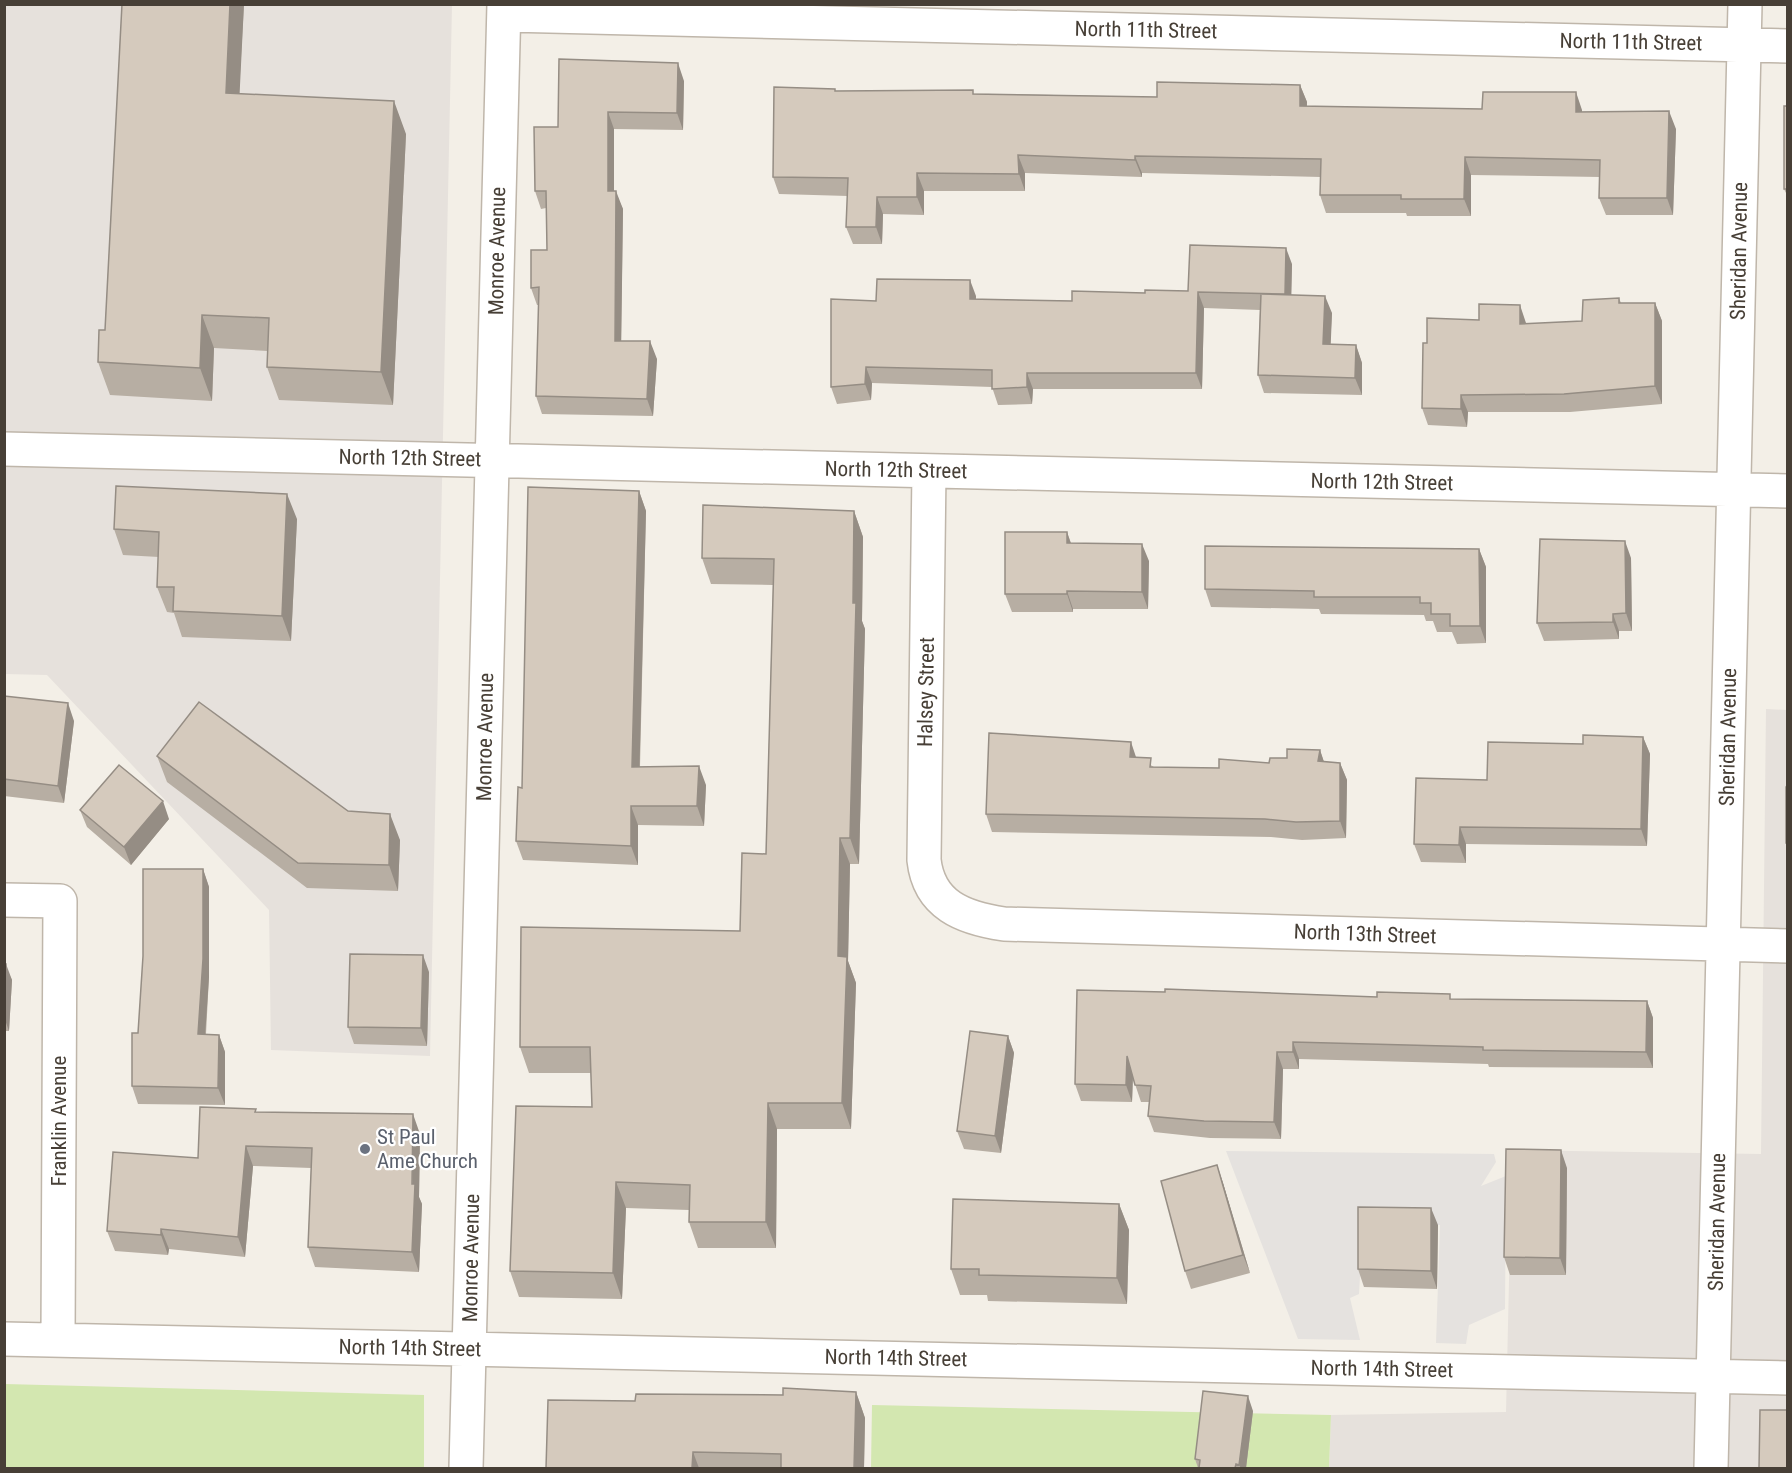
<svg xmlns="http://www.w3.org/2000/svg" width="1792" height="1473" viewBox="0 0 1792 1473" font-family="'Roboto Condensed',sans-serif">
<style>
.industrial{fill:#e6e1dc}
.green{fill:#d3e7b0}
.parking{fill:#e5e2df}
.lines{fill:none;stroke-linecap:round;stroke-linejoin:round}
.minor-casing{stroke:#bfb6aa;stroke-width:36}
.minor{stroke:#fff;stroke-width:33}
.wall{fill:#b7aea3}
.shaded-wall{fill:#958d84}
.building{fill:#d5cabd;stroke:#958d84;stroke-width:1.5}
.worship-dot{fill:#6b7280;stroke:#fff;stroke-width:2}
.labels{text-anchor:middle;stroke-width:4.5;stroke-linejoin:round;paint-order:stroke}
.street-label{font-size:21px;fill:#473f36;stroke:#fff}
.worship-label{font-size:21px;fill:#5b616d;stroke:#fff;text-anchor:start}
</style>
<rect width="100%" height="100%" fill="#f3efe7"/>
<!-- industrial -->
<path class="industrial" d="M5,5H452L430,1056L271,1050L269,910L47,675L5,674Z
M1766,709L1787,710V1468H1329L1331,1415L1506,1412L1512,1150L1761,1154Z"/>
<!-- green -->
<path class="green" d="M5,1384L424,1395V1468H5Z
M872,1405L1331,1415L1329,1468H871Z"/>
<!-- parking -->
<path class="parking" d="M1226,1151L1494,1154L1496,1162L1481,1186L1506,1176L1505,1309L1469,1325L1466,1344L1436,1343L1440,1225L1363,1223L1359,1294L1350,1298L1360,1340L1298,1339Z"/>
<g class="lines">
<!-- minor casing -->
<g class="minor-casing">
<path id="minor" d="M504,15L1788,46
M4,449L1788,491
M929,471L924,860C929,905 963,918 1004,924L1788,946
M4,900L60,901L58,1340
M4,1339L1788,1378
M466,1468L504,4
M1711,1468L1745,4"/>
</g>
<!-- minor -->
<use href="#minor" class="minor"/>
</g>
<!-- wall -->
<path class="wall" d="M122,4H244L239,93L406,134L393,405L279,400L267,367L268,351L214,348L212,401L110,395L98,362L105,330Z
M684,81L683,130L614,129V191L623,209L621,341L657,359L653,416L542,414L536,396L539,305H537L531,288L547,250L546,208L541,209L535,191L558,127Z
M1300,85L1307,102V106L1482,109L1582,110V112L1676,129L1673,215H1606L1599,198L1600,177L1471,175V216H1407L1406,213H1326L1320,195L1321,177L1142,173V177L1025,173V191H924V215L883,214L882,244H853L846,227L848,196L779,194L773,177L836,91L1157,97Z
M1788,106V197L1784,189Z
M1292,264L1291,295L1332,313L1330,345H1356L1362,363V395L1264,393L1258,375L1260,310L1204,308L1202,389H1033L1032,404L998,405L992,387L872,383L871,400L837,404L831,387L876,301L976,296V299L1072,301L1145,293L1188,291Z
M1619,298L1621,303H1655L1662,321V404L1570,412H1468L1467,427L1428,425L1422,408L1427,343L1526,323V324L1582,321Z
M639,491L646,511L640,767L706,785L704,826L638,825V865L523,860L516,841L522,788Z
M854,511L863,537L862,621L865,629L859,864H850L848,961L856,983L851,1129H777L776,1248H698L689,1222V1210L626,1208L622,1299L519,1297L510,1271L592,1107L591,1073H529L520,1047L740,931L766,854L773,585L711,584L702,558Z
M297,519L291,641L182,637L174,613L167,612L157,587L159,557L123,555L114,529Z
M1067,532L1071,543L1149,561L1148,609H1073V612H1012L1005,594Z
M1479,549L1486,567V643L1457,644L1452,632H1437L1433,621H1426L1424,615L1321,614L1319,609L1211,607L1205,589Z
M1631,558L1632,631H1619V639L1544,641L1537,623Z
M4,696L74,721L64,803L4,796Z
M1643,737L1650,754L1647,846L1466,844V863L1421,862L1414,844L1487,780L1583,744Z
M1320,750L1324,762L1340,763L1347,780L1346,838L1302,840L1271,837L992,832L986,814L1136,757L1154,767L1219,768L1269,763Z
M157,756L348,811L400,840L398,891L307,888L167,782Z
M80,810L169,819L131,865L87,827Z
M203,869L209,887V977L206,1034L219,1035L225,1052V1105L138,1104L132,1086L138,1033Z
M4,964L12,980L9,1031H4Z
M429,972L427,1046L354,1044L348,1027Z
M1452,999L1647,1001L1653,1018V1068L1489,1067L1488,1064L1299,1059V1069H1283L1281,1139L1210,1138L1154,1132L1148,1116L1149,1102H1141L1133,1078L1132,1102L1081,1101L1075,1084Z
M1008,1036L1014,1053L1001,1153L964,1149L957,1131Z
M257,1112L420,1134L419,1197L422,1204L419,1272L315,1267L308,1247L311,1168L253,1166L245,1257L169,1249L168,1255L115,1251L107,1231Z
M1217,1165L1223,1183L1250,1273L1191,1289L1185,1271Z
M1567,1168L1566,1275H1510L1504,1257Z
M1119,1204L1129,1230L1127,1304L988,1301L987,1295H960L951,1269Z
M1438,1225L1437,1289L1364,1287L1358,1269Z
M856,1392L865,1418L864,1468H546L635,1401Z
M1253,1411L1246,1468H1198L1195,1459Z"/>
<!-- shaded-wall -->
<path class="shaded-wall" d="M230,4H244L238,126L226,93Z
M678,63L684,81L683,130L677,113Z
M1300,85L1307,102L1306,123L1300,106Z
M1576,92L1582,110V130L1576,112Z
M394,101L406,134L393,405L381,372Z
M1669,111L1676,129L1673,215L1667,198Z
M608,112L614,129V209L608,191Z
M1018,155L1025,173V191L1019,174Z
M1135,156L1142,173V177L1135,160Z
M1465,157L1471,175V216L1464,199Z
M917,173L924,191V215L917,197Z
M616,191L623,209L621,358L615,341Z
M877,197L883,214L882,244L876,227Z
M1286,248L1292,264L1291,311L1285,294Z
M970,280L976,296L975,315L970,299Z
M1198,292L1204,308L1202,389L1196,373Z
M1325,296L1332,313L1330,362L1323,344Z
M1655,303L1662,321V404L1655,386Z
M1520,305L1526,323V342L1520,324Z
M202,315L214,348L212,401L200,368Z
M650,341L657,359L653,416L647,399Z
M1356,345L1362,363V395L1355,378Z
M866,367L872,383L871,400L865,384Z
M1027,373L1033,389L1032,404L1027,387Z
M1461,395L1468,412L1467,427L1461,409Z
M639,491L646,511L639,787L632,767Z
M287,494L297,519L291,641L282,616Z
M854,511L863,537L862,621L865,629L859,864L850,838Z
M1067,532L1073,550L1067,543Z
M1625,541L1631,558L1632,631L1626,613Z
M1142,544L1149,561L1148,609L1142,592Z
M1479,549L1486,567V643L1480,626Z
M1067,591L1073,609V612L1067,594Z
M1613,614L1619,631V639L1613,622Z
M68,703L74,721L64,803L58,786Z
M1643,737L1650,754L1647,846L1641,829Z
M1131,742L1137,760L1130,757Z
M1320,750L1326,768L1318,761Z
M1340,763L1347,780L1346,838L1340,821Z
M699,766L706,785L704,826L697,806Z
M163,801L169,819L131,865L124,847Z
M631,806L638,825V865L631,846Z
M390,814L400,840L398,891L389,865Z
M1460,827L1466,844V863L1459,845Z
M840,838L850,864L848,961L856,983L851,1129L842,1103L838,956Z
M203,869L209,887V977L204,1052L198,1034Z
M423,955L429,972L427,1046L421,1028Z
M6,964L12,980L9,1031L4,1017Z
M1647,1001L1653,1018V1068L1646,1052Z
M219,1035L225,1052V1105L218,1088Z
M1008,1036L1014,1053L1001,1153L995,1136Z
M1293,1042L1299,1059V1069L1293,1052Z
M1277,1052L1283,1069L1281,1139L1274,1122Z
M1127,1056L1133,1073L1132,1102L1126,1085Z
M768,1103L777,1129L776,1248L766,1222Z
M413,1114L420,1134L419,1197L422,1204L419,1272L412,1252Z
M246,1146L253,1166L245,1257L238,1237Z
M1561,1150L1567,1168L1566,1275L1560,1258Z
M1217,1165L1223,1183L1250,1273L1243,1255Z
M616,1182L626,1208L622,1299L613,1273Z
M1119,1204L1129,1230L1127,1304L1117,1278Z
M1431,1208L1438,1225L1437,1289L1431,1271Z
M161,1229L169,1249L168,1255L161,1235Z
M856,1392L865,1418L864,1468H854Z
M1248,1396L1253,1411L1246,1468H1241L1239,1465Z
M693,1452L699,1468H692Z"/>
<!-- building -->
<path class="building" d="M122,4H230L226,93L394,101L381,372L267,367L269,318L202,315L200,368L98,362L99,330H105Z
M559,59L678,63L677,113L608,112V191H616L615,341H650L647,399L536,396L539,287L531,288V250H547L546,191H535L534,127H558Z
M1157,82L1300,85V106L1482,109L1483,92H1576V112L1669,111L1667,198H1599L1600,160L1465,157L1464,199H1401V195H1320L1321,159L1135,156V160L1018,155L1019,174L917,173V197H877L876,227H846L848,178L773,177L774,87L835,89V91L973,90V94L1157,97Z
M1784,106H1788V189H1784Z
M1190,245L1286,248L1285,294L1198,292L1196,373H1027V387L992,389V370L866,367L865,384L831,387V299L876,301L877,279L970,280V299L1072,301V291L1145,293V290L1188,291Z
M1261,294L1325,296L1323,344L1356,345L1355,378L1258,375Z
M1619,298V303H1655V386L1564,394L1461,395V409L1422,408L1423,343H1427V318L1479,320V304L1520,305V324L1582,321L1583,300Z
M116,486L287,494L282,616L173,611L174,587H157L159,532L114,529Z
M528,487L639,491L632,767L699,766L697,806H631V846L516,841L518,787L522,788Z
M703,505L854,511L853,603H856L850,838H840L838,956L847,957L842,1103H768L766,1222H689L690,1185L616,1182L613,1273L510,1271L516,1106L592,1107L590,1047H520L521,927L740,931L742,853L766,854L774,559L702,558Z
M1005,532H1067V543L1142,544V592L1067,591V594H1005Z
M1540,539L1625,541L1626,613L1613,614V622L1537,623Z
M1205,546L1479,549L1480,626H1450V614H1431V603H1420V597H1314V591L1205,589Z
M4,696L68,703L58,786L4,779Z
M199,702L348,811L390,814L389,865L298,863L157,756Z
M989,733L1131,742L1130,757L1151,758L1150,767L1219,768V759L1269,763L1270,758H1287V749L1320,750L1318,761L1340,763V821L1296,822L1265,819L986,814Z
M1583,735L1643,737L1641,829L1460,827L1459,845L1414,844L1416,778L1487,780L1488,742L1583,744Z
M119,765L163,801L124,847L80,810Z
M1788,784V843H1786V787Z
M143,869H203V959L198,1034L219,1035L218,1088L132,1086V1033H138L143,956Z
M350,954L423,955L421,1028L348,1027Z
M4,964H6L4,990Z
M1165,989L1377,997V992L1450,994V999L1647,1001L1646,1052L1483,1050V1047L1293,1042V1052H1277L1274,1122L1204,1121L1148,1116L1151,1086L1135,1085L1127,1056L1126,1085L1075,1084L1077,990L1165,992Z
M970,1031L1008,1036L995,1136L957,1131Z
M200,1107L256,1109L255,1112L413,1114L412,1184H415L412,1252L308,1247L312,1148L246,1146L238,1237L161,1229V1235L107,1231L113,1152L198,1158Z
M1506,1149L1561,1150L1560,1258L1504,1257Z
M1217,1165L1243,1255L1185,1271L1161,1181Z
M953,1199L1119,1204L1117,1278L979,1275V1269H951Z
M1358,1207L1431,1208V1271L1358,1269Z
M783,1388L856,1392L854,1468H781V1454L693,1452L692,1468H546L548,1400L635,1401L636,1394L783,1395Z
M1203,1391L1248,1396L1239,1465L1236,1464L1235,1468H1199L1200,1460L1195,1459Z
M1760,1410H1788V1468H1759Z"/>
<!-- markers -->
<circle class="worship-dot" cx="365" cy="1149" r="6"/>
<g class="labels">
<!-- street labels -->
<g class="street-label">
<text transform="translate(1146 30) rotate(1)" y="7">North 11th Street</text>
<text transform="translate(1631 42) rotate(1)" y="7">North 11th Street</text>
<text transform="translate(497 251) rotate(-89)" y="7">Monroe Avenue</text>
<text transform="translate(1739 251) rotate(-89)" y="7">Sheridan Avenue</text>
<text transform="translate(410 458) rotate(1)" y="7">North 12th Street</text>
<text transform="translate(896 470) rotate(1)" y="7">North 12th Street</text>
<text transform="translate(1382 482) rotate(1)" y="7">North 12th Street</text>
<text transform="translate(926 692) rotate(-89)" y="7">Halsey Street</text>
<text transform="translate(485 737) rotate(-89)" y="7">Monroe Avenue</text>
<text transform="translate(1728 737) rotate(-89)" y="7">Sheridan Avenue</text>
<text transform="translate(1365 934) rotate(2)" y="7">North 13th Street</text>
<text transform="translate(59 1121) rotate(-90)" y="7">Franklin Avenue</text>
<text transform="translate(1717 1222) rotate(-89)" y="7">Sheridan Avenue</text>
<text transform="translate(471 1258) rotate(-89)" y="7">Monroe Avenue</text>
<text transform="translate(410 1348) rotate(1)" y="7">North 14th Street</text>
<text transform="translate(896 1358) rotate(1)" y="7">North 14th Street</text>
<text transform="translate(1382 1369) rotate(1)" y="7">North 14th Street</text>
</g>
<!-- worship labels -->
<g class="worship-label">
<text x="377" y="1144">St Paul<tspan x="377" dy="24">Ame Church</tspan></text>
</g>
</g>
<!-- border -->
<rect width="1792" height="1473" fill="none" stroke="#473f36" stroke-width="12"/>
</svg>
